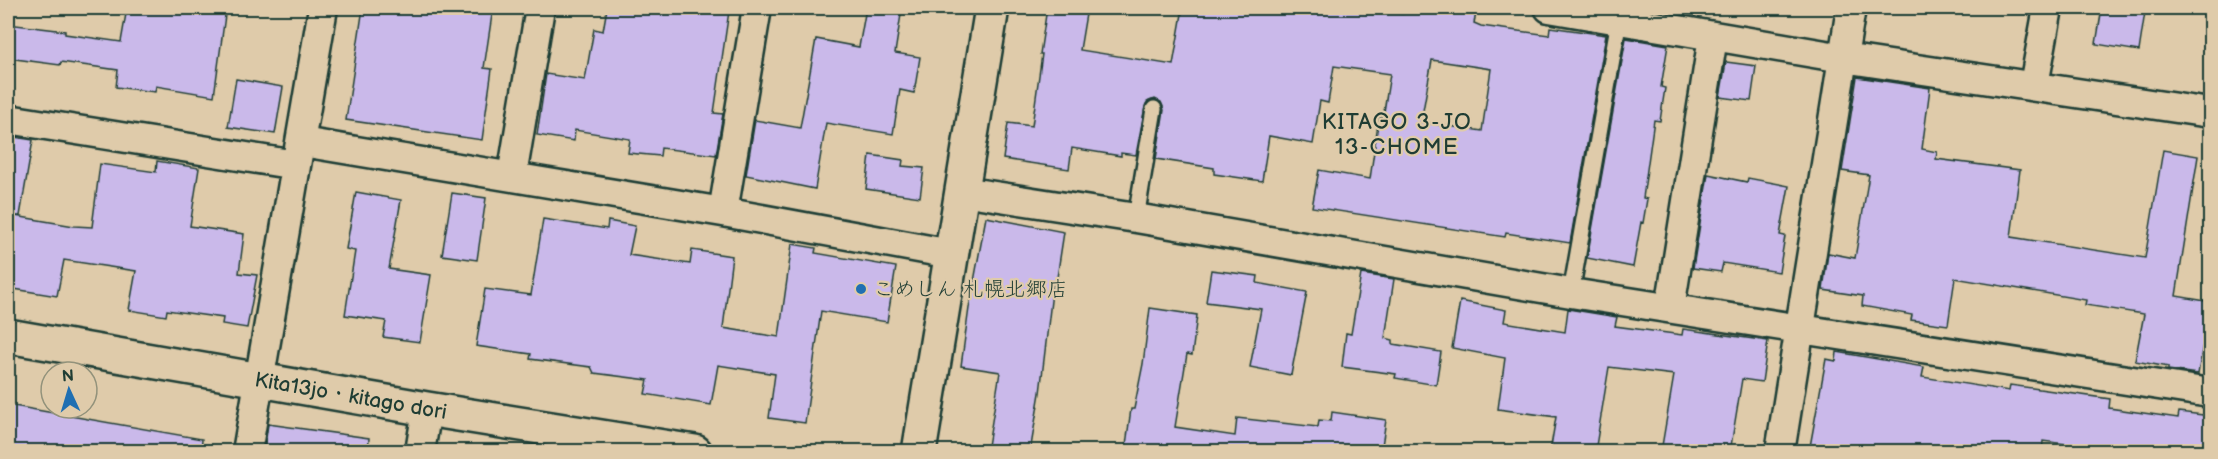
<svg xmlns="http://www.w3.org/2000/svg" width="2218" height="459" viewBox="0 0 2218 459" font-family="'Balsamiq Sans','Klee One',sans-serif">
<style>
.building{fill:#cab9ea;stroke:#1f3d34;stroke-width:1.5;fill-rule:evenodd}
.lines{fill:none;stroke-linecap:round;stroke-linejoin:round}
.lane-casing{stroke:#1f3d34;stroke-width:20}
.street-casing{stroke:#1f3d34;stroke-width:33}
.secondary-casing{stroke:#1f3d34;stroke-width:38}
.lane{stroke:#dfcbaa;stroke-width:15}
.street{stroke:#dfcbaa;stroke-width:28}
.secondary{stroke:#dfcbaa;stroke-width:33}
.poi-dot{fill:#1f6fb2;stroke:#dfcbaa;stroke-width:2}
.labels{text-anchor:middle;stroke-width:4.5;stroke-linejoin:round;paint-order:stroke}
.poi-label{font-size:21px;fill:#1f3d34;stroke:#dfcbaa;text-anchor:start}
.street-label{font-size:21px;fill:#1f3d34;stroke:#dfcbaa}
.neighbourhood-label{font-size:22px;letter-spacing:1.5px;fill:#1f3d34;stroke:#dfcbaa}
</style>
<rect width="100%" height="100%" fill="#dfcbaa"/>
<filter id="ink" filterUnits="userSpaceOnUse"><feTurbulence type="fractalNoise" baseFrequency=".0167" numOctaves="2"/><feDisplacementMap in="SourceGraphic" scale="12" xChannelSelector="R" yChannelSelector="G"/><feConvolveMatrix kernelMatrix="1 2 1 2 8 2 1 2 1" color-interpolation-filters="sRGB"/></filter>
<g filter="url(#ink)">
<!-- building -->
<path class="building" d="M127,8H226L214,96L156,86L155,92L116,87L118,70L61,62L60,65L8,58V24L65,31V34L121,42Z
M363,8H493L484,68L492,69L482,140L346,120Z
M607,8H706L729,11L714,113L723,114L716,155L661,148L660,156L628,153L630,139L575,130L574,141L537,135L546,74L585,80L594,29L603,31Z
M866,8H902L895,53L920,57L914,93L900,90L893,134L826,123L815,189L746,175L755,120L800,128L816,39L859,47Z
M1047,8H1087L1080,50L1173,65L1183,8H1357L1403,14L1404,8H1477L1474,23L1481,26L1549,35L1550,27L1606,35L1570,243L1506,233L1505,237L1312,207L1319,170L1370,179L1379,117L1383,118L1390,74L1334,66L1328,103L1320,101L1313,144L1269,136L1262,181L1214,174V168L1156,159L1164,110L1161,102L1155,99L1147,102L1145,107L1136,155L1121,153V156L1072,148L1069,169L1003,159L1008,123L1032,126L1042,54H1040ZM1432,60L1491,69L1482,131L1421,122Z
M2102,8L2145,12L2139,51L2096,44Z
M1626,38L1668,45L1661,87L1665,88L1660,121L1654,120L1643,198L1647,199L1643,223L1641,222L1633,267L1587,258Z
M1726,62L1756,66L1751,101L1720,97Z
M1857,77L1930,88L1922,149L1937,152L1936,159L2020,170L2011,237L2145,258L2163,150L2198,156L2176,296L2211,302V340L2204,338L2198,374L2168,370V367L2135,361L2144,314L2085,305L2086,300L1955,278L1948,325L1911,320L1912,315L1862,306L1863,296L1823,290L1828,253L1855,258L1869,175L1842,171Z
M236,79L283,87L275,134L228,127Z
M8,136L33,140L20,216H15L74,226L92,227L100,164L156,172L157,161L199,168L190,226L244,234L239,273L257,275L247,328L222,324L223,318L167,310L166,316L129,310L136,271L64,260L57,296L8,288Z
M870,155L903,160L902,166L924,168L920,197L866,189Z
M1708,174L1747,182L1748,178L1789,186L1780,235L1785,236L1779,272L1723,263L1721,272L1693,268Z
M356,192L401,200L389,269L431,275L420,342L383,337L386,321L345,315L355,251L346,249Z
M452,193L486,198L477,260L442,255Z
M986,217L1064,232L1056,284H1053L1040,393L1030,452H987L1000,372L961,366L969,308Z
M543,219L607,229L608,221L635,226L629,255L690,264L692,250L732,256L723,328L779,337L792,244L816,248L815,253L896,267L887,322L821,311L805,423L769,418L775,374L718,365L711,405L645,394L648,380L594,373L591,367L530,359L531,354L476,346L485,289L531,295Z
M1211,270L1258,276L1257,283L1307,292L1291,375L1250,367L1261,309L1206,302Z
M1361,274L1394,279L1385,338L1393,340V344L1441,352L1436,385L1395,378L1396,374L1342,367L1346,333L1351,334Z
M1460,301L1506,310L1504,322L1565,332L1568,309L1617,317L1615,326L1682,335L1683,329L1768,341L1762,382L1742,379L1730,452H1661L1674,375L1609,367L1595,452H1550L1556,417L1498,409L1505,358L1452,348Z
M1150,308L1197,315L1192,355L1187,354L1175,427L1235,436L1237,418L1318,427L1319,420L1331,421L1332,412L1386,420L1381,452H1125L1131,409H1134L1143,364Z
M1837,352L1924,367L1922,377L2009,391L2010,385L2110,399L2109,408L2178,418L2179,412L2211,416V452H2183L2153,447L2152,452H2111L2112,450L2043,441L2042,452H1809L1826,359L1836,361Z
M8,405L202,439L201,452H8Z
M268,424L369,438L368,452H264Z"/>
<g class="lines">
<!-- lane casing -->
<g class="lane-casing">
<path id="lane" d="M1136,218L1154,109
M1571,293L1619,20"/>
</g>
<!-- street casing -->
<g class="street-casing">
<path id="street" d="M1549,8L1843,58L2210,113
M2034,85L2048,8
M8,119L296,165
M302,142L723,212L951,254
M512,176L540,8
M962,191L1136,218L1571,293L2210,393
M723,212L757,8
M1670,308L1713,37
M247,452L323,8
M420,452L427,409
M1780,452L1851,8"/>
</g>
<!-- secondary casing -->
<g class="secondary-casing">
<g id="secondary">
<path id="s1" d="M8,336L427,409L695,452"/>
<path d="M919,452L992,8"/>
</g>
</g>
<!-- lane -->
<use href="#lane" class="lane"/>
<!-- street -->
<use href="#street" class="street"/>
<!-- secondary -->
<use href="#secondary" class="secondary"/>
</g>
</g>
<!-- markers -->
<circle class="poi-dot" cx="861" cy="289" r="6"/>
<g class="labels">
<!-- poi labels -->
<g class="poi-label">
<text x="873" y="296">こめしん 札幌北郷店</text>
</g>
<!-- street labels -->
<g class="street-label">
<text dy="7" stroke="none"><textPath href="#s1" startOffset="348">Kita13jo・kitago dori</textPath></text>
</g>
<!-- neighbourhood labels -->
<g class="neighbourhood-label">
<text x="1397" y="129">KITAGO 3-JO<tspan x="1397" dy="25">13-CHOME</tspan></text>
</g>
</g>
<!-- margin -->
<rect width="2218" height="459" fill="none" stroke="#dfcbaa" stroke-width="30"/>
<rect x="15" y="15" width="2188" height="429" fill="none" stroke="#1f3d34" stroke-width="2" filter="url(#ink)"/>
<!-- north arrow -->
<g transform="translate(69 390) rotate(356)"><circle r="28" fill="#dfcbaa" stroke="#92927b" stroke-width="1.5"/>
<path d="M0-4.5L10 22L0 15L-10 22Z" fill="#1f6fb2"/>
<text y="-9" font-size="16" font-weight="bold" text-anchor="middle" fill="#1f3d34">N</text>
</g>
</svg>
